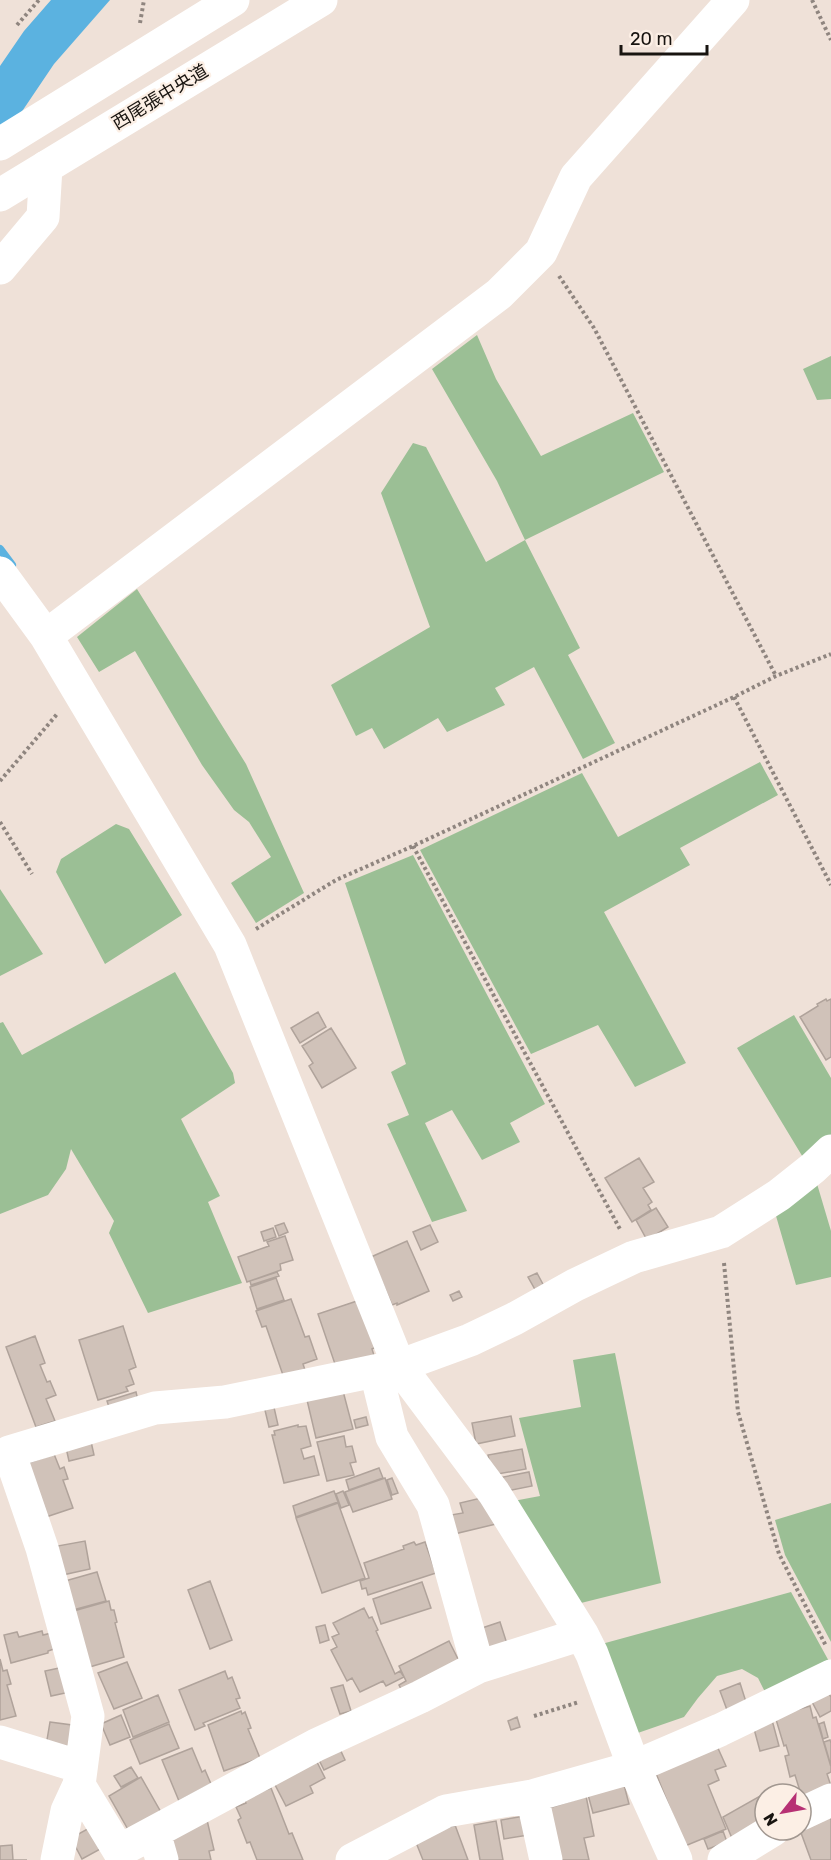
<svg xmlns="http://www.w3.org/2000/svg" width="831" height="1860" viewBox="0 0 831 1860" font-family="Rubik,'Noto Sans JP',sans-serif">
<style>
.green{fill:#9bbf95}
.water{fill:#5bb2e0}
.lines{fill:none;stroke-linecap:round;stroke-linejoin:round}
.stream{stroke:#5bb2e0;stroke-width:8}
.building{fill:#d0c2b9;stroke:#b0a39b;stroke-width:1.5}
.path{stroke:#8f857f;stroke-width:4;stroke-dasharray:3 3;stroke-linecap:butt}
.minor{stroke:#fff;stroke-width:33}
.major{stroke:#fff;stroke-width:33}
.labels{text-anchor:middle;stroke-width:4.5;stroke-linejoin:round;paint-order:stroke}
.street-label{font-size:18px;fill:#181410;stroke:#fcefe5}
</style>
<rect width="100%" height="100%" fill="#efe1d8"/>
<!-- green -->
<path class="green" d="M477,335L496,379L541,456L633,413L664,472L525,540L580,648L568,655L615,743L583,759L534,667L495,688L505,705L447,732L438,718L384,749L372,728L356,736L331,685L430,627L381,493L413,443L426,447L486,562L525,540L497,481L432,369Z
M831,356V399L817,400L803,369Z
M137,589L246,764L304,893L256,923L231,883L271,857L249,822L234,810L202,765L135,651L99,672L77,637Z
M760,762L778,795L680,848L690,865L604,912L686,1063L635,1087L598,1025L531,1054L420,850L582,773L618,837Z
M116,824L129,829L182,915L105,964L56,872L61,859Z
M413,855L545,1104L510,1123L520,1142L482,1160L452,1110L425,1123L467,1211L432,1222L387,1124L409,1115L391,1072L406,1064L345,883Z
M0,889L43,954L0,976Z
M175,972L233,1073L235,1083L181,1119L220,1196L208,1202L242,1283L148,1313L109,1233L114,1221L71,1149L66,1169L48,1195L0,1214V1023L3,1022L22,1055Z
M794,1015L831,1078V1141L807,1164L737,1048Z
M815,1177L831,1231V1277L796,1285L774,1209Z
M615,1353L661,1583L577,1604L508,1502L540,1496L519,1418L581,1407L573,1360Z
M831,1503V1642L785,1555L775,1520Z
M791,1592L831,1665L766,1694L758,1678L742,1669L717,1676L698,1698L684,1717L632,1735L598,1645Z"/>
<!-- water -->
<path class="water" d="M51,0H110L54,64L0,144V66L24,31Z"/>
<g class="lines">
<!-- stream -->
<path class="stream" d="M0,549L12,565"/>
</g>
<!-- building -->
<path class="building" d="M826,999L827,1001L831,999V1057L826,1060L800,1017L818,1006L817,1004Z
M318,1012L326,1027L300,1043L291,1028Z
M331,1028L356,1068L322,1088L309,1066L313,1063L302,1046Z
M639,1158L654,1182L643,1188L652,1202L648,1205L651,1210L632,1222L605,1178Z
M656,1208L668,1227L647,1240L636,1220Z
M284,1223L288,1232L279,1236L275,1226Z
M430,1225L438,1242L421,1250L413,1232Z
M273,1228L276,1237L264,1241L261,1232Z
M285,1236L293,1260L280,1264L281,1270L247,1282L238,1257L269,1246L267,1242Z
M407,1241L429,1291L397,1305V1303L392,1305L371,1257Z
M277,1272L279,1276L251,1285L250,1281Z
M537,1273L545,1288L537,1293L528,1277Z
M276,1278L284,1300L257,1309L250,1287Z
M459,1291L462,1297L453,1301L450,1295Z
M291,1299L305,1337L309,1336L317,1359L303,1364L305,1370L284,1378L266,1326L262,1327L256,1311Z
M360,1300L376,1347L372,1349L376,1362L337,1370L318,1314Z
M123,1326L136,1367L129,1370L134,1384L126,1387L128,1391L98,1400L79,1340Z
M35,1336L45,1363L40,1365L47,1382L50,1381L56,1395L46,1399L55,1421L36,1427L6,1347Z
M343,1391L353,1429L316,1438L307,1400Z
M136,1392L139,1405L111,1413L107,1401Z
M273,1403L278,1425L269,1427L264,1406Z
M511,1416L515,1436L476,1444L472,1423Z
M366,1417L368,1425L356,1428L354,1420Z
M298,1425V1427L306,1426L311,1446L301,1449L304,1459L314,1456L319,1475L284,1483L272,1435H275L274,1431Z
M344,1436L346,1447L352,1446L356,1462L350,1463L354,1475L327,1481L317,1442Z
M90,1437L94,1455L69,1461L65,1443Z
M522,1449L526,1469L492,1475L488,1455Z
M54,1454L60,1469L64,1467L68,1479L63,1480L73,1508L40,1519L22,1465Z
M379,1468L383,1478L349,1490L346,1480Z
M529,1472L532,1486L501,1492L498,1478Z
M385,1478L392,1499L353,1512L345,1492Z
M392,1478L398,1493L392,1495L387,1480Z
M334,1491L338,1502L296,1517L293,1506Z
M343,1491L349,1505L341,1508L336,1494Z
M481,1498L496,1524L450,1535L445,1516L463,1513L460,1503Z
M338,1503L365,1578L322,1593L296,1518Z
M85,1541L90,1569L58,1576L52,1547Z
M414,1542L416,1545L425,1542L436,1573L368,1595L366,1588L362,1589L360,1581L369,1578L364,1563L404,1549L403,1546Z
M97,1572L106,1601L73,1610L65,1581Z
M210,1581L232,1640L210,1649L188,1590Z
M422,1582L431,1608L381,1624L373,1599Z
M109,1601L111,1610H114L117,1622L115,1623L124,1657L86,1668L70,1612Z
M364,1608L369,1618L372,1617L378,1630L376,1631L395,1674L400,1671L404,1677L386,1686L383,1681L360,1692L352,1678L347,1681L331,1650L337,1647L332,1637L339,1634L333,1623Z
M500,1622L508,1647L485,1655L476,1630Z
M325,1625L329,1640L320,1643L316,1627Z
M42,1631L43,1635L56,1632L60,1647L48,1651V1653L11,1663L4,1635L17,1632L19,1637Z
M449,1641L462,1667L404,1695L399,1685L406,1681L399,1666Z
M0,1659L3,1671L7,1670L11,1684L7,1685L16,1716L0,1720Z
M127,1662L142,1698L114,1709L98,1673Z
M64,1667L70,1692L51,1696L45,1671Z
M225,1671L228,1679L232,1677L240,1698L236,1699L240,1708L203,1723L205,1726L195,1730L179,1690Z
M740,1683L746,1702L727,1710L720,1691Z
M343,1685L351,1711L340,1714L331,1688Z
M826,1689L831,1697V1711L820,1717L810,1698Z
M158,1695L169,1722L133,1737L123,1710Z
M810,1706L813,1718L816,1717L831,1767V1772L827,1774L831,1786L803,1801L795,1775L790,1777L785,1756L789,1755L786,1745L784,1746L775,1716Z
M241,1711L242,1714L245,1712L251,1728L248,1729L260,1758L224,1771L208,1725Z
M121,1715L130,1737L110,1745L101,1724Z
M517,1717L520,1727L511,1730L508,1721Z
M772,1720L779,1746L760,1751L753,1725Z
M50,1722L72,1725L68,1750L46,1746Z
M824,1722L828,1737L823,1739L819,1724Z
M169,1724L179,1748L140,1764L130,1740Z
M830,1740L831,1743V1766L824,1742Z
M717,1746L726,1766L715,1770L719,1780L708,1785L726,1829L685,1846L655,1771Z
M339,1747L345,1760L324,1770L318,1758Z
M192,1748L202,1772L205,1770L211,1784L179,1801L162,1760Z
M315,1758L325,1778L310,1786L313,1793L286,1806L272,1779Z
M131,1767L138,1778L121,1787L114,1776Z
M141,1777L162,1814L130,1833L109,1796Z
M623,1781L629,1804L593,1813L587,1791Z
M271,1788L289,1834L292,1833L303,1860H257L250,1842L247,1843L238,1820L241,1818L236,1807L246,1803L244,1798Z
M771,1790L774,1794H765V1825L734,1843L723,1817Z
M586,1796L594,1836L584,1838L589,1860H560L546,1809Z
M829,1815L831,1820V1860H811L800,1830Z
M525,1816L529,1835L504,1839L501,1820Z
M207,1820L214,1850L209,1851L211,1860H173L171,1837Z
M496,1821L503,1860H480L474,1825Z
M455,1825L468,1860H423L415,1840Z
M93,1826L104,1847L82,1859L71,1838Z
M723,1831L727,1842L708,1849L704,1839Z
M12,1845L13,1860H27H0V1846Z"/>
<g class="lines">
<!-- path -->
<path class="path" d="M812,0L831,40
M140,23L144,0
M17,25L39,0
M559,276L594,328L776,676
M734,697L831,885
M0,781L58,713
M0,822L32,874
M413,846L621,1231
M256,929L336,880L413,846L734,697L776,676L831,654
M724,1263L738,1412L779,1554L826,1646
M534,1716L579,1702"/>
<!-- minor -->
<path class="minor" d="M0,268L43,217L46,167
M0,573L46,636L230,945L399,1366L494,1493L582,1634L592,1654L634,1767L676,1860
M46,636L499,294L541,252L576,177L733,0
M376,1372L392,1437L433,1505L478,1667
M582,1634L478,1667L420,1697L316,1745L119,1851L79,1785L88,1716L42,1548L9,1452L155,1408L225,1402L399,1366L470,1340L514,1319L575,1285L634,1257L721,1232L779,1195L813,1168L831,1151
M0,1742L81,1767
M532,1796L546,1860
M801,1814L831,1800
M154,1832L162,1860
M57,1860L67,1811L79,1785
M352,1860L446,1811L532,1796L634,1767L720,1730L831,1676
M724,1860L773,1830"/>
<!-- major -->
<path class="major" d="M0,144L233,0
M0,195L321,0"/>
</g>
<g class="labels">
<!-- street labels -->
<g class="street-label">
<text transform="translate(160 97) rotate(-31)" y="6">西尾張中央道</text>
</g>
</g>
<!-- north arrow -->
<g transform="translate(783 1812) rotate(239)"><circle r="28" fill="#fcefe5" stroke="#a19790" stroke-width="1.5"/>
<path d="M0-4.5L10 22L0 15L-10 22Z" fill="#b73174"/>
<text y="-9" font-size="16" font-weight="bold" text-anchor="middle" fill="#181410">N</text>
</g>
<!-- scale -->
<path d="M621 45v9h86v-9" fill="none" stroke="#181410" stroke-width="3"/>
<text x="630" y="45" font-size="18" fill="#181410" stroke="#fcefe5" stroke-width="4.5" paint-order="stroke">20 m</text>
</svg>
